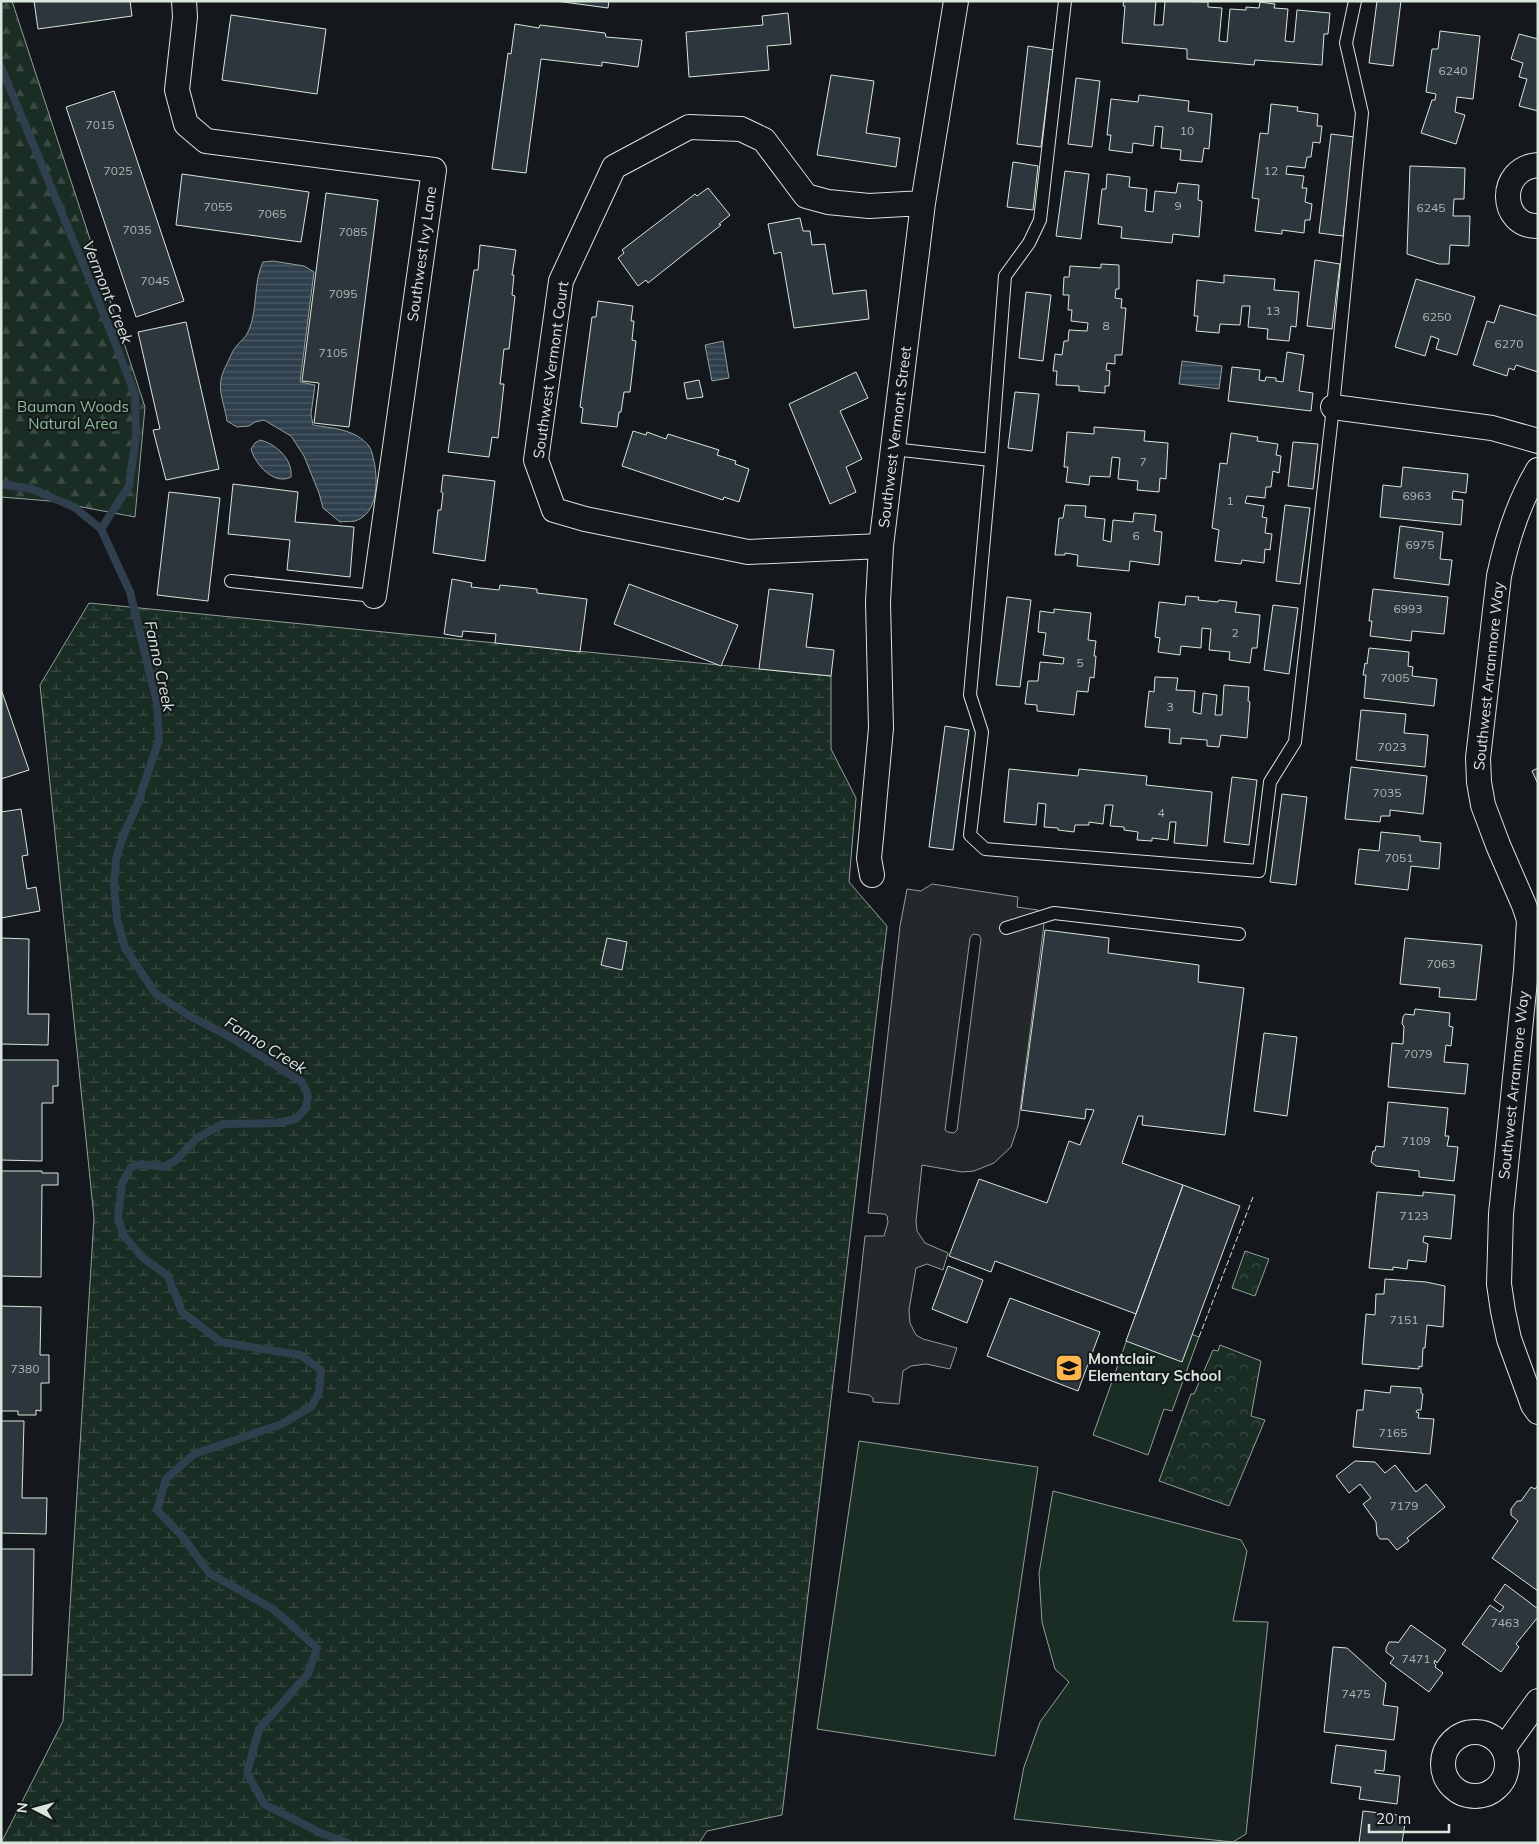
<svg xmlns="http://www.w3.org/2000/svg" width="1539" height="1844" viewBox="0 0 1539 1844" font-family="Mulish,sans-serif">
<style>
.forest{fill:url(#forest-firs);stroke:#939e99}
.wetland{fill:url(#wetland-marsh);stroke:#939e99}
.park{fill:url(#park-crowns);stroke:#939e99}
.pitch{fill:#1a2d24;stroke:#939e99}
.parking{fill:#24282b;stroke:#939e99;fill-rule:evenodd}
.water{fill:url(#water-rules);stroke:#939e99}
.lines{fill:none;stroke-linecap:round;stroke-linejoin:round}
.stream{stroke:#2f3f4d;stroke-width:8}
.building{fill:#2c363c;stroke:#d8e6dc}
.lane-casing{stroke:#d8e6dc;stroke-width:14}
.street-casing{stroke:#d8e6dc;stroke-width:26}
.lane{stroke:#14181c;stroke-width:12}
.street{stroke:#14181c;stroke-width:24}
.fence{stroke:#d8e6dc;stroke-width:1;stroke-dasharray:6 2.5;stroke-linecap:butt}
.labels{text-anchor:middle;stroke-width:4;stroke-linejoin:round;paint-order:stroke}
.number-label{font-size:12px;fill:#adbab4}
.street-label{font-size:15px;fill:#d8e6dc;stroke:#14181c}
.park-label{font-size:15px;fill:#8ac095;stroke:#14181c}
.poi-label{font-size:15px;font-weight:bold;fill:#d8e6dc;stroke:#14181c;text-anchor:start}
.water-label{font-size:16px;font-style:italic;fill:#d8e6dc;stroke:#14181c}
</style>
<defs>
<pattern id="forest-firs" width="22" height="20" patternUnits="userSpaceOnUse" patternTransform="scale(1.25)"><rect width="22" height="20" fill="#1a2d24"/><path d="M5 1l3.5 6h-7zM16 11l3.5 6h-7z" fill="#3b4b43"/></pattern>
<pattern id="wetland-marsh" width="20" height="14" patternUnits="userSpaceOnUse" patternTransform="scale(1.25)"><rect width="20" height="14" fill="#1a2d24"/><path d="M1 5h8M5 5V1M11 12h8M15 12V8" fill="none" stroke="#3b4b43"/></pattern>
<pattern id="park-crowns" width="20" height="18" patternUnits="userSpaceOnUse" patternTransform="scale(1.25)"><rect width="20" height="18" fill="#1a2d24"/><path d="M2 6a3 3 0 1 1 6 0M12 15a3 3 0 1 1 6 0" fill="none" stroke="#3b4b43"/></pattern>
<pattern id="water-rules" width="6" height="5" patternUnits="userSpaceOnUse" patternTransform="scale(1.25)"><rect width="6" height="5" fill="#2f3f4d"/><path d="M0 2.5h6" fill="none" stroke="#4c5b66"/></pattern>
</defs>
<rect width="100%" height="100%" fill="#14181c"/>
<!-- forest -->
<path class="forest" d="M1,1H12L145,407L135,517L50,501L1,497Z"/>
<!-- wetland -->
<path class="wetland" d="M89,603L831,676V749L856,798L849,882L887,926L782,1815L707,1831L699,1843H1L63,1721L94,1218L40,685Z"/>
<!-- park -->
<path class="park" d="M1245,1251L1269,1259L1255,1296L1232,1288Z
M1220,1345L1261,1361L1251,1416L1265,1420L1229,1506L1159,1481L1191,1394H1194L1213,1350L1218,1351Z"/>
<!-- pitch -->
<path class="pitch" d="M1136,1314L1199,1337L1172,1411L1164,1409L1148,1455L1093,1435Z
M859,1441L1038,1467L995,1756L817,1729Z
M1053,1491L1241,1540L1247,1551L1233,1621L1268,1622L1246,1834L1233,1842L1014,1819L1024,1767L1040,1722L1069,1682L1055,1669L1042,1622L1039,1573Z"/>
<!-- parking -->
<path class="parking" d="M932,884L1018,897L1017,907L1038,910L1044,918V924L1018,1126L1011,1147L994,1163L974,1171L962,1172L922,1165L916,1221L917,1231L925,1243L948,1253L943,1270L927,1264L916,1268L909,1310L910,1323L916,1335L923,1339L957,1348L950,1369L926,1364L911,1366L903,1371L899,1404L873,1402V1398L869,1395L848,1392L865,1236H884L888,1222L887,1216L885,1214L868,1213L900,926L907,889L921,891ZM973,934L979,935L981,939L957,1130L954,1133L948,1132L945,1130L970,938Z"/>
<!-- water -->
<path class="water" d="M273,261L304,266L314,272L300,382L315,385L311,414L313,425C332,428 355,429 369,446C371,449 372,453 373,457C378,476 380,513 355,521C351,522 344,521 340,522L323,508L319,493L304,456L291,436L264,420L255,422L249,426L237,427L227,421C223,396 214,386 228,362C230,357 232,352 235,348C240,341 245,339 249,330C258,308 253,283 263,262Z
M723,341L729,378L712,381L705,345Z
M1182,361L1222,366L1219,389L1179,384Z
M260,440C276,444 293,459 291,477C274,486 255,464 251,449L255,443Z"/>
<g class="lines">
<!-- stream -->
<path class="stream" d="M1,67L96,295L135,394L136,436L129,486L101,529
M1,484L32,489L74,507L101,529L130,592L157,703L159,740L137,805L124,834L116,859L114,885L117,919L125,948L155,993L188,1015L232,1038L302,1082L308,1096L306,1108L296,1119L277,1123L223,1124L197,1138L175,1161L163,1167L142,1164L131,1167L122,1184L118,1217L123,1235L143,1258L168,1276L182,1312L221,1342L300,1355L321,1370L319,1392L312,1406L282,1424L194,1454L166,1479L157,1510L183,1537L209,1573L273,1609L317,1648L308,1674L259,1729L247,1773L264,1804L321,1833L348,1843"/>
</g>
<!-- building -->
<path class="building" d="M34,1H130L132,16L38,29Z
M556,1H609L608,8Z
M1124,1H1156L1154,25H1163L1165,1L1208,2V7L1222,8L1219,41L1227,42L1230,9L1246,10V7L1259,8L1260,2L1275,4L1274,8L1288,9L1285,41L1294,42L1297,10L1330,13L1328,34H1324L1322,65L1255,60L1254,65L1187,59V49L1122,43L1125,6H1123Z
M1377,1H1401L1393,66L1369,63Z
M788,13L791,44L767,46L769,70L689,77L686,32L763,25L762,16Z
M231,15L326,29L317,94L222,80Z
M515,24L539,28L540,25L605,33L606,37L642,40L638,67L602,62V66L541,59L526,173L492,169L508,53L511,54Z
M1440,31L1480,36L1473,99L1457,97L1455,112L1465,115L1456,144L1421,133L1432,100H1435L1436,94L1426,92L1432,49H1438Z
M1519,34L1538,39V111L1519,106L1527,79L1519,77L1523,63L1511,59Z
M1028,46L1053,50L1041,147L1017,144Z
M831,75L874,81L866,133L900,138L896,167L817,155Z
M1076,78L1100,81L1092,147L1068,144Z
M114,91L184,301L136,317L66,107Z
M1139,95L1189,101L1188,111L1212,114L1209,149L1204,148L1202,162L1180,160L1181,150L1161,148L1163,127L1155,126L1153,146L1133,143L1132,153L1109,150L1111,135H1107L1111,99L1138,102Z
M1271,104L1298,107L1297,111L1318,114L1317,126H1322L1320,143L1313,142L1311,157H1307L1305,168L1287,166L1286,174L1304,176L1302,188H1307L1305,202L1312,204L1310,220H1305L1304,233L1282,230V234L1255,231L1259,199L1252,198L1260,133L1268,134Z
M1331,134L1355,137L1343,236L1319,233Z
M1013,162L1038,166L1033,210L1007,207Z
M1410,166L1465,168L1464,199H1454L1453,216H1470L1469,246L1450,245L1449,264H1439L1407,254Z
M1065,171L1089,174L1081,239L1056,236Z
M182,174L309,192L301,242L176,225Z
M1107,174L1130,177L1129,187L1147,189L1145,211L1153,212L1155,191L1176,193L1178,183L1199,185L1198,200L1202,201L1199,237L1173,234L1172,243L1121,238L1122,227L1098,224L1102,189H1106Z
M708,188L730,215L719,224L721,225L648,283L646,280L638,286L618,258L624,253L622,250L695,194L697,196Z
M326,193L378,200L349,427L314,423L319,383L302,381Z
M800,218L803,231H810L812,245L825,244L833,294L866,290L869,319L794,328L781,252L774,254L768,224Z
M480,245L516,250L512,275H514L512,295L515,296L509,349H504L500,384H504L498,438L492,437L489,457L448,452L474,270H478Z
M1315,260L1340,264L1332,329L1307,326Z
M1101,264L1119,265V289H1116L1115,298L1122,299L1121,308H1126L1122,355H1115V364L1107,363L1106,370L1110,371L1109,386H1105V393L1079,391V386L1056,385L1057,371H1053L1055,354L1062,355L1064,341H1068L1069,330L1087,331L1088,323L1071,321L1072,310H1068L1069,295H1063L1064,277H1069L1070,266L1101,268Z
M1224,275L1275,279L1274,290L1299,292L1296,327L1291,326L1289,341L1267,339L1268,329L1248,327L1250,306H1242L1240,325L1220,324L1219,333L1196,331L1198,316H1194L1197,280L1224,283Z
M1416,279L1475,297L1457,355L1436,349L1439,339L1431,336L1425,356L1395,347Z
M1026,292L1051,295L1043,361L1019,358Z
M598,301L633,306L631,321H634L632,340L636,341L630,392H624L621,412H619L617,427L581,423L583,408L580,407L592,317H596Z
M1500,305L1538,316V372L1516,365L1514,370L1509,368L1507,376L1473,365L1487,321L1494,323Z
M186,322L219,469L166,480L153,430L160,429L138,332Z
M1287,352L1304,355L1299,391L1313,393L1311,411L1228,401L1232,367L1260,370L1259,380L1265,381L1266,377L1276,378V381L1283,382Z
M856,372L868,398L840,411L862,459L846,467L856,492L830,504L789,404Z
M699,380L703,397L687,399L684,383Z
M1015,392L1039,394L1032,451L1008,448Z
M1094,427L1145,431L1144,441L1168,443L1166,479L1160,478L1159,492L1137,490L1138,481L1118,479L1120,458L1112,457L1110,477L1090,476L1089,485L1066,482L1068,467H1064L1067,432L1094,434Z
M633,431L646,435L647,432L666,439L668,434L719,450L717,455L736,461L735,464L749,469L739,502L724,497L723,500L622,466Z
M1231,433L1258,437L1257,441L1278,444L1276,455L1281,456L1279,473L1273,471L1271,487H1266L1265,498L1247,496L1245,503L1264,506L1262,517L1267,518L1265,533L1272,534L1270,550L1265,549L1264,563L1242,560L1241,564L1215,561L1219,530L1212,528L1220,463L1227,464Z
M1293,442L1318,444L1313,489L1288,486Z
M1403,467L1468,474L1466,493L1453,491L1452,499L1463,500L1461,525L1380,517L1383,485L1401,487Z
M443,475L495,481L485,561L433,553L438,510H441L443,493L441,492Z
M233,484L298,492L295,522L354,527L350,577L287,570L290,540L228,534Z
M169,492L220,498L208,601L157,595Z
M1065,505L1086,506L1085,517L1105,519L1103,540L1111,542L1113,520L1133,522L1134,513L1156,515L1154,531L1162,532L1159,565L1130,561L1129,571L1077,566L1078,555L1065,553V555H1055L1059,518H1063Z
M1285,505L1310,508L1300,584L1276,581Z
M1400,526L1443,532L1440,559L1452,560L1449,585L1394,578Z
M452,579L472,583L471,587L499,590L500,585L537,589V593L587,599L580,652L495,643L496,634L463,631L462,637L444,634Z
M629,584L738,625L721,666L614,624Z
M769,589L813,594L806,647L834,650L831,676L759,669Z
M1373,589L1448,597L1444,634L1412,631L1411,641L1370,636L1372,621H1369Z
M1186,596L1199,597L1198,600L1218,602L1219,600L1237,602L1235,612L1260,615L1257,648H1252L1250,663L1229,660L1230,652L1209,650L1211,629L1202,628L1201,648L1181,646L1180,655L1158,652L1160,638L1155,637L1159,602L1185,605Z
M1007,597L1031,600L1020,687L996,685Z
M1273,605L1298,608L1289,674L1264,670Z
M1054,609L1091,613L1088,640L1096,641L1094,656H1096L1094,678L1090,677L1088,692L1077,691L1074,715L1037,711V705L1025,704L1028,681H1038L1040,662L1063,664L1064,658L1043,655L1046,633L1038,632L1040,611L1054,613Z
M1369,648L1409,652L1408,666L1413,667L1412,676L1437,679L1434,706L1364,698L1366,675H1363L1365,663L1367,664Z
M1155,677L1178,678L1176,690L1195,691L1193,712L1201,714L1203,693L1217,695L1215,715H1222L1224,685L1249,687L1248,701L1250,702L1247,738L1221,735L1219,747L1207,746V740L1181,738V744L1169,743L1170,729L1145,727L1149,691L1154,692Z
M1,689L29,770L1,779Z
M1361,710L1406,714L1404,733L1428,735L1425,767L1356,760Z
M945,726L969,730L953,850L929,847Z
M1351,767L1427,776L1423,814L1390,810V816H1381L1380,822L1345,819Z
M1538,768V784L1532,771Z
M1009,769L1078,776L1079,769L1147,776L1146,785L1212,792L1207,846L1174,843L1176,822H1170L1168,840L1152,838V841L1137,840L1138,832L1124,830V827L1110,826L1113,805H1105L1103,824L1089,822V825H1075L1074,832L1058,830V828L1044,827L1046,804L1038,803L1036,825L1004,822Z
M1232,777L1257,780L1249,845L1224,842Z
M1282,794L1307,797L1296,885L1270,882Z
M21,809L28,855L22,856L27,889L36,887L40,911L1,918V812Z
M1381,832L1420,836V841L1441,843L1439,869L1411,866L1408,890L1355,884L1359,849L1379,851Z
M1045,930L1109,938L1108,953L1199,965L1198,982L1244,988L1225,1135L1142,1125L1143,1116H1138L1122,1163L1183,1185L1136,1314L995,1261L991,1272L949,1256L979,1179L1047,1203L1069,1141L1080,1145L1094,1110L1086,1109L1085,1119L1021,1110Z
M1,938L29,939L28,1014H49L48,1045L1,1044Z
M607,938L627,942L622,970L601,965Z
M1405,938L1482,945L1476,1000L1439,997L1440,988L1400,984Z
M1415,1009L1450,1013L1449,1026L1453,1027L1451,1046L1446,1045L1444,1062L1468,1064L1465,1094L1388,1087L1392,1043L1403,1044L1404,1026L1402,1024L1403,1017L1405,1014L1414,1015Z
M1264,1033L1297,1037L1287,1116L1254,1111Z
M1,1060H58V1086H53V1103H42V1161L1,1160Z
M1388,1102L1448,1108L1445,1136H1449L1447,1146L1458,1147L1454,1181L1419,1177V1171L1376,1166L1371,1162L1373,1151H1375L1376,1146L1384,1147Z
M1,1171H42V1173H58V1185H42L41,1277L1,1276Z
M1183,1185L1240,1206L1182,1362L1126,1341Z
M1377,1192L1423,1196V1192L1455,1195L1451,1239L1424,1236L1423,1242L1428,1244L1426,1262L1408,1260L1407,1269L1393,1267V1270L1369,1268Z
M948,1266L983,1280L967,1323L932,1309Z
M1385,1279L1426,1282L1445,1286L1443,1327L1427,1325L1425,1348H1423L1422,1367L1419,1366V1369L1362,1364L1366,1314L1375,1315L1376,1294H1384Z
M1010,1298L1100,1332L1078,1391L987,1356Z
M1,1306L41,1307L40,1355H49V1383H41V1411L36,1410V1415H18V1411H1Z
M1391,1386L1421,1388V1393L1423,1394L1421,1410H1417L1416,1412L1419,1413L1418,1418L1434,1419L1430,1454L1353,1447L1357,1410H1363L1365,1390L1390,1393Z
M1,1421H24L22,1498H47L46,1534L1,1533Z
M1355,1461L1375,1462L1385,1473L1395,1465L1416,1492L1426,1484L1445,1507L1407,1538L1409,1541L1397,1550L1388,1539H1380L1377,1535L1376,1522L1363,1504L1371,1498L1360,1484L1349,1493L1336,1476Z
M1538,1485V1591L1492,1558L1518,1521L1511,1515V1509L1517,1501H1521L1531,1487L1535,1489Z
M1,1549H34L32,1675H1Z
M1505,1584L1538,1609V1617L1516,1644L1519,1647L1501,1672L1462,1644L1490,1605L1500,1612L1504,1607L1494,1600Z
M1411,1625L1446,1650L1437,1663L1435,1660L1434,1663L1436,1665L1435,1667L1443,1673L1429,1692L1390,1663L1394,1658L1386,1652V1648L1389,1642H1397L1398,1643Z
M1333,1647L1347,1648L1386,1683L1383,1705L1398,1707L1394,1740L1324,1732Z
M1336,1745L1386,1751L1384,1771L1375,1770V1773L1400,1776L1397,1804L1359,1799L1361,1787L1331,1783Z
M1363,1811L1406,1816L1402,1843H1359Z"/>
<g class="lines">
<!-- lane casing -->
<g class="lane-casing">
<path id="lane" d="M1065,1L1040,220L1029,243L1005,276L991,460L970,695L982,732L970,835L985,849L1259,871L1270,782L1295,742L1333,407L1362,113L1346,43L1355,1
M893,449L991,460
M231,581L374,596
M1006,928L1054,913L1239,934"/>
</g>
<!-- street casing -->
<g class="street-casing">
<path id="street" d="M184,1L185,17L177,90L186,124L206,141L434,170L374,596
M1538,165C1497,168 1499,227 1538,226
M1333,407L1492,428L1538,441
M1538,470C1518,503 1507,539 1499,576L1478,758L1479,782L1483,805L1498,845L1524,905L1529,920L1526,971L1501,1214L1499,1284L1503,1311L1509,1339L1533,1405L1538,1412
M881,546L748,552L585,519L554,510L536,460L561,281L614,167L689,127L741,129L764,140L806,196L828,202L869,206L923,203
M872,875L869,858L871,838L881,728L878,602L881,546L923,203L956,1
M1443 1764a32 32 0 1 1 64 0a32 32 0 1 1-64 0Z
M1504,1748L1538,1701"/>
</g>
<!-- lane -->
<use href="#lane" class="lane"/>
<!-- street -->
<use href="#street" class="street"/>
<!-- fence -->
<path class="fence" d="M1199,1337L1253,1197"/>
</g>
<!-- icons -->
<defs>
<g id="school-square" transform="scale(1.4375)"><rect x="-9" y="-9" width="18" height="18" rx="4" fill="#ffb74d" stroke="#14181c"/><path d="M0-5L7-2L0 1L-7-2ZM-4 1L0 2.5L4 1V4Q0 6-4 4Z" fill="#111"/></g>
</defs>
<g fill-rule="evenodd">
<use href="#school-square" x="1069" y="1368"/>
</g>
<g class="labels">
<!-- number labels -->
<g class="number-label">
<text x="1453" y="75">6240</text>
<text x="100" y="129">7015</text>
<text x="1187" y="135">10</text>
<text x="118" y="175">7025</text>
<text x="1271" y="175">12</text>
<text x="1178" y="210">9</text>
<text x="218" y="211">7055</text>
<text x="1431" y="212">6245</text>
<text x="272" y="218">7065</text>
<text x="137" y="234">7035</text>
<text x="353" y="236">7085</text>
<text x="155" y="285">7045</text>
<text x="343" y="298">7095</text>
<text x="1273" y="315">13</text>
<text x="1437" y="321">6250</text>
<text x="1106" y="330">8</text>
<text x="1509" y="348">6270</text>
<text x="333" y="357">7105</text>
<text x="1143" y="466">7</text>
<text x="1417" y="500">6963</text>
<text x="1230" y="505">1</text>
<text x="1136" y="540">6</text>
<text x="1420" y="549">6975</text>
<text x="1408" y="613">6993</text>
<text x="1235" y="637">2</text>
<text x="1080" y="667">5</text>
<text x="1395" y="682">7005</text>
<text x="1170" y="711">3</text>
<text x="1392" y="751">7023</text>
<text x="1387" y="797">7035</text>
<text x="1161" y="817">4</text>
<text x="1399" y="862">7051</text>
<text x="1441" y="968">7063</text>
<text x="1418" y="1058">7079</text>
<text x="1416" y="1145">7109</text>
<text x="1414" y="1220">7123</text>
<text x="1404" y="1324">7151</text>
<text x="25" y="1373">7380</text>
<text x="1393" y="1437">7165</text>
<text x="1404" y="1510">7179</text>
<text x="1505" y="1627">7463</text>
<text x="1416" y="1663">7471</text>
<text x="1356" y="1698">7475</text>
</g>
<!-- street labels -->
<g class="street-label">
<text transform="translate(422 254) rotate(-82)" y="5">Southwest Ivy Lane</text>
<text transform="translate(551 370) rotate(-82)" y="5">Southwest Vermont Court</text>
<text transform="translate(895 437) rotate(-83)" y="5">Southwest Vermont Street</text>
<text transform="translate(1489 676) rotate(-84)" y="5">Southwest Arranmore Way</text>
<text transform="translate(1514 1085) rotate(-84)" y="5">Southwest Arranmore Way</text>
</g>
<!-- park labels -->
<g class="park-label">
<text x="73" y="412">Bauman Woods<tspan x="73" dy="17">Natural Area</tspan></text>
</g>
<!-- poi labels -->
<g class="poi-label">
<text x="1088" y="1364">Montclair<tspan x="1088" dy="17">Elementary School</tspan></text>
</g>
<!-- water labels -->
<g class="water-label">
<text transform="translate(108 292) rotate(68)" y="6">Vermont Creek</text>
<text transform="translate(160 666) rotate(78)" y="6">Fanno Creek</text>
<text transform="translate(266 1045) rotate(32)" y="6">Fanno Creek</text>
</g>
</g>
<!-- border -->
<rect width="1539" height="1844" fill="none" stroke="#d8e6dc" stroke-width="5"/>
<!-- north arrow -->
<g transform="translate(35 1809) rotate(276)" stroke="#14181c" stroke-width="4" paint-order="stroke">
<path d="M0-4L9 19L0 12L-9 19Z" fill="#d8e6dc"/>
<text y="-8" font-size="14" font-weight="bold" text-anchor="middle" fill="#d8e6dc">N</text>
</g>
<!-- scale -->
<path d="M1369 1824v8h80v-8" fill="none" stroke="#d8e6dc" stroke-width="2.5"/>
<text x="1376" y="1824" font-size="15" fill="#d8e6dc" stroke="#14181c" stroke-width="4" paint-order="stroke">20 m</text>
</svg>
